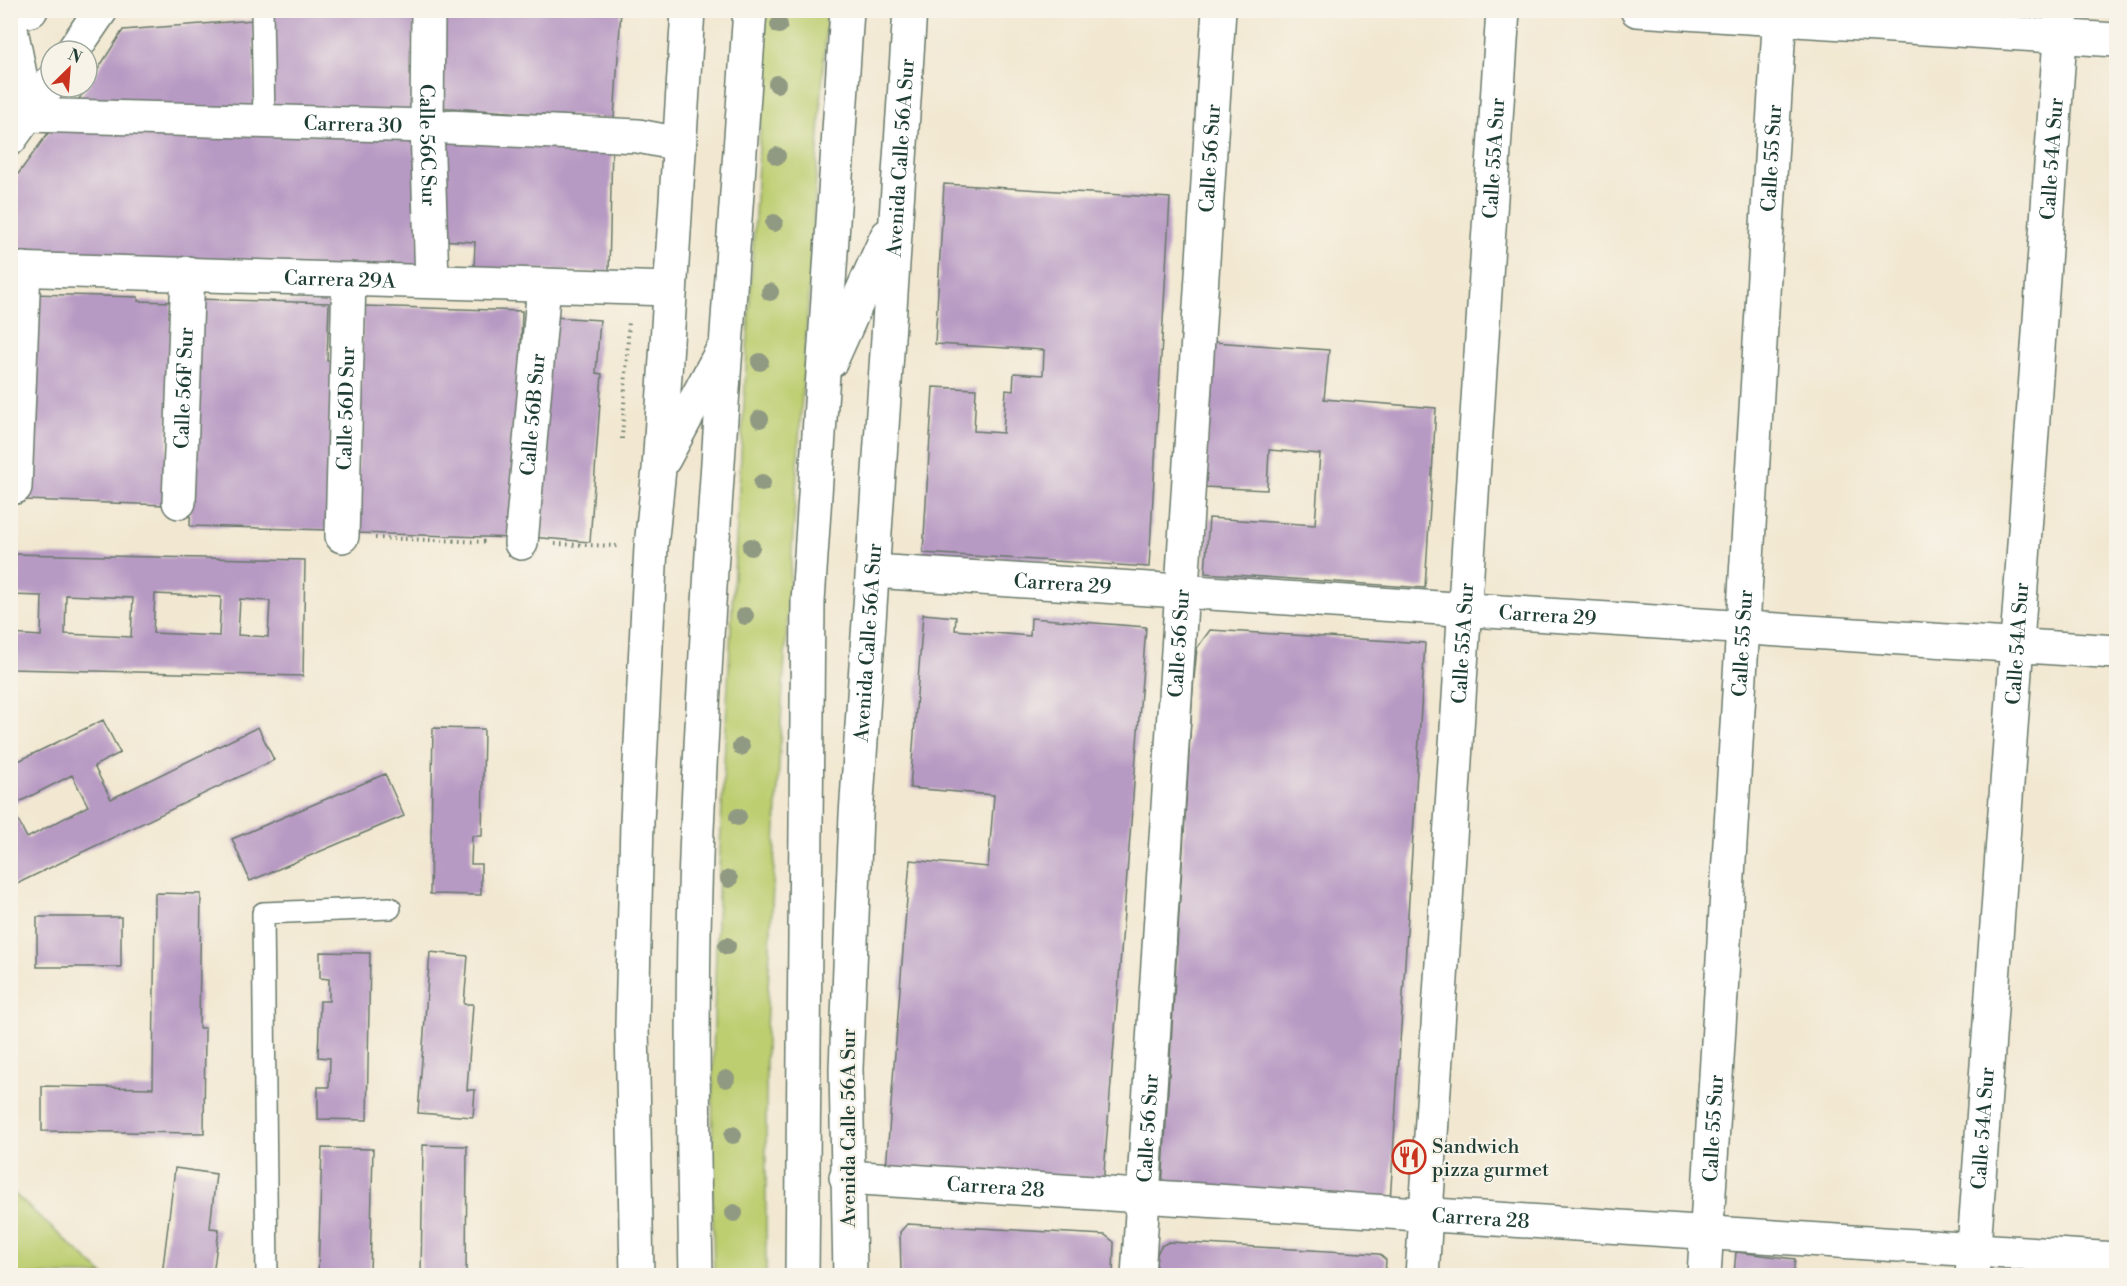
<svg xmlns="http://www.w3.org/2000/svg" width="2127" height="1286" viewBox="0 0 2127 1286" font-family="'Libre Bodoni',serif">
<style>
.green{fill:#bdce71;stroke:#6e8652;stroke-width:1.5}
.building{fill:#b79ac3;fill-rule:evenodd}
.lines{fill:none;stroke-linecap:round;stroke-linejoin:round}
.service-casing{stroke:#69796b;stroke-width:24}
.minor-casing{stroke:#69796b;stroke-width:36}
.tertiary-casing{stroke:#69796b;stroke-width:36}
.secondary-casing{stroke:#69796b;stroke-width:36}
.trunk-casing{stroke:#69796b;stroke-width:36}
.path{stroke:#69796b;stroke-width:4;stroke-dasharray:1.5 4.5;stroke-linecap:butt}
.service{stroke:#fff;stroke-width:21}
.minor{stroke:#fff;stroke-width:33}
.tertiary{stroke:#fff;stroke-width:33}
.secondary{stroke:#fff;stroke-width:33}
.trunk{stroke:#fff;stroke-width:33}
.tree{fill:#909a82}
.labels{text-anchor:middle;stroke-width:4.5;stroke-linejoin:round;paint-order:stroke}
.street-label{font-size:20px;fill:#1f3d34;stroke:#f7f3e8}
.poi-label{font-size:20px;fill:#1f3d34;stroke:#f7f3e8;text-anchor:start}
</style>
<rect width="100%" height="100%" fill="#f7f3e8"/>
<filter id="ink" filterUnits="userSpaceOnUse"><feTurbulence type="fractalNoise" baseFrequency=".0167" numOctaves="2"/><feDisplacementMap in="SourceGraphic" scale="12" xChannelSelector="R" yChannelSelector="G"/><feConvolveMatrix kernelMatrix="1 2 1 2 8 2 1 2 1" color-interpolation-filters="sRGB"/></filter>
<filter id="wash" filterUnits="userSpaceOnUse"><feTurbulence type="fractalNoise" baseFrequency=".008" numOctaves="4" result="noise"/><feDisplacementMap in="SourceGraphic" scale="24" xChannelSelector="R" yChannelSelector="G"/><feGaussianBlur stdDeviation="1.35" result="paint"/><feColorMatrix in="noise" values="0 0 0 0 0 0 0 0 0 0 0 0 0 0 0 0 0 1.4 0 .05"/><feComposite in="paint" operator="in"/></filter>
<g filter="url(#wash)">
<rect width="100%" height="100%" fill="#f2e8d2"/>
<!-- green -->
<path class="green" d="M767,11H827L782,704L766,1029V1275L714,1276C708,1066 719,855 730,646C741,434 753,222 767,11Z
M11,1191L104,1275H11Z"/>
<g id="blocks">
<!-- building -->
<path class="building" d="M273,10H415L412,114L271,111Z
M441,10H621L614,119L436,107Z
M254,20L255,111L77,102L123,30Z
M51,129L420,136L419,272L10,264V185Z
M441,140L612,145L609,272L474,268L475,242L439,240Z
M944,184L1170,198L1149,567L923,553L933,387L976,389L974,431L1003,433L1006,390L1013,391L1014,373L1043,375L1044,350L935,344Z
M32,294L138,297V301L172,302L166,505L26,500Z
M196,299L329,303L327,361H335L330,530L190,526Z
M363,306L522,311L515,538L356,533Z
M553,317L600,320L596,373L602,374L590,542L530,537Z
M1213,342L1329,350L1324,399L1436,408L1425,588L1205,573L1209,518L1315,525L1320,454L1269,450L1267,490L1204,487Z
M10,554L305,560L303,676L10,669V634L41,636L42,596L10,595ZM155,594L221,597L219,636L153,633ZM66,595L133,598L131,637L65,634ZM240,599L270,601L268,637L238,635Z
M923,614L956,617L955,630L1030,636L1031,618L1146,627L1103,1186L886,1169L910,860L988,867L994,795L910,788Z
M1210,630L1425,643L1390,1203L1162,1188L1193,688L1197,648Z
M103,720L120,753L94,766L111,799L258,727L274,760L10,887V765ZM72,775L88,806L27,838L11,806Z
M433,728L484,729L482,836H472L471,864H481V895L430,894Z
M385,774L404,816L250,881L232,839Z
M155,893L201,894L199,1028H205L204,1133L42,1131V1086L153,1088Z
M37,917H121V967H37Z
M320,952L370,953L367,1120L318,1119V1087H329L330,1058L318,1057L320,1001H329V979L320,978Z
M430,952L468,956L464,1004H473L467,1090H475L473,1117L418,1113Z
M423,1145L467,1146L466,1275H421Z
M322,1148L373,1149L370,1275H318Z
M175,1168L216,1174L210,1228L219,1229L213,1275H162Z
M907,1224L1105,1235L1114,1242L1113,1275H901L900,1232Z
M1169,1242L1379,1254L1386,1260L1385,1275H1155L1157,1254L1161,1246Z
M1736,1252L1795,1259L1793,1275H1734Z"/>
</g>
</g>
<g filter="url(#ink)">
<use href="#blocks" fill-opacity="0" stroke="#69796b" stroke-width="1.5"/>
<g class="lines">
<!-- service casing -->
<g class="service-casing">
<path id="service" d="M262,10L264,122
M267,1276L263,913L390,908"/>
</g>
<!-- minor casing -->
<g class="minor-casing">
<g id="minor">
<path id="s1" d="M428,10L427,126L432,281"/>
<path d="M1637,10L2116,40"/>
<path id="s2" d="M10,24L28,115L427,126L638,136L679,144"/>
<path d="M73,51L101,10"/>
<path d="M10,139L51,82"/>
<path id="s3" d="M10,269L670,289"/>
<path d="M15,487L24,269"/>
<path id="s4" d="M179,502L188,273"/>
<path id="s5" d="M342,536L349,279"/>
<path id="s6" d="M521,543L544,285"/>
<path id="s7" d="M873,571L2116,652"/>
<path id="s8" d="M1138,1276L1219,10"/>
<path id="s9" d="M1422,1276L1503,10"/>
<path id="s10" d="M1704,1276L1780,10"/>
<path id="s11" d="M1972,1276L2062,10"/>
</g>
</g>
<!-- tertiary casing -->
<g class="tertiary-casing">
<g id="tertiary">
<path id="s12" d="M846,1177L2116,1259"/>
</g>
</g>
<!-- secondary casing -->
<g class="secondary-casing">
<path id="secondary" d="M10,14L31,10"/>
</g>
<!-- trunk casing -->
<g class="trunk-casing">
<g id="trunk">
<path d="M831,361L887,236"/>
<path d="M664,459L722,351"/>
<path d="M637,1276L632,1025L637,822L651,547L659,469L688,10"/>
<path d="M696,1276C693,1127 691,978 697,830C709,557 731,283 750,10"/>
<path d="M802,1276L808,601L847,10"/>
<path id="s13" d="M850,1276L846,1069L856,815L910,10"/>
</g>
</g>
<!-- path -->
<path class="path" d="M622,439L629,321
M375,538L488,542
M555,544L617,546"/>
<!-- service -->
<use href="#service" class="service"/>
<!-- minor -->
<use href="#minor" class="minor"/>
<!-- tertiary -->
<use href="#tertiary" class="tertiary"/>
<!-- secondary -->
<use href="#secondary" class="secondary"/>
<!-- trunk -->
<use href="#trunk" class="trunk"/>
</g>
<!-- trees -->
<g class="tree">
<circle cx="779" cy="25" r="9"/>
<circle cx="777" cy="84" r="9"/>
<circle cx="777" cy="156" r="9"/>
<circle cx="774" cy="223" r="9"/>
<circle cx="770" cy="292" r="9"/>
<circle cx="760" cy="362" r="9"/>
<circle cx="760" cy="419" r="9"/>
<circle cx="762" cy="483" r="9"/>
<circle cx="751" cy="547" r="9"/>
<circle cx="745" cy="616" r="9"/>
<circle cx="741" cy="747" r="9"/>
<circle cx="738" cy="817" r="9"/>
<circle cx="729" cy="879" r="9"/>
<circle cx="727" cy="946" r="9"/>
<circle cx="726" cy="1079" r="9"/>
<circle cx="733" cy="1135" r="9"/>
<circle cx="734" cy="1213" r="9"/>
</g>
</g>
<!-- icons -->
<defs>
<g id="restaurant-ring" transform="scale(1.725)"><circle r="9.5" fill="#f7f3e8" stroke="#c8321e" stroke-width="1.5"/><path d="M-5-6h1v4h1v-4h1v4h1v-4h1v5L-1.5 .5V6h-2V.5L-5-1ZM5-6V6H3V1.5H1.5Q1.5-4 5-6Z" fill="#c8321e"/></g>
</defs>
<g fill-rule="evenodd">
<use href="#restaurant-ring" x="1409" y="1157"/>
</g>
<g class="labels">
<!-- street labels -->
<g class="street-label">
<text dy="7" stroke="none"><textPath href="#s2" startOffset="418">Carrera 30</textPath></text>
<text dy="7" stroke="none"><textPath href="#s1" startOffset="135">Calle 56C Sur</textPath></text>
<text dy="7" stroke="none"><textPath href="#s13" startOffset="1120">Avenida Calle 56A Sur</textPath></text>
<text dy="7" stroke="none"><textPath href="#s8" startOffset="1120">Calle 56 Sur</textPath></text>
<text dy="7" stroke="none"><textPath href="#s9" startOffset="1120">Calle 55A Sur</textPath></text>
<text dy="7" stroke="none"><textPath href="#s10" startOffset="1120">Calle 55 Sur</textPath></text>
<text dy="7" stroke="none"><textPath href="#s11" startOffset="1120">Calle 54A Sur</textPath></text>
<text dy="7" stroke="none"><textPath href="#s3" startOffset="330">Carrera 29A</textPath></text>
<text dy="7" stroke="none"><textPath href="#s4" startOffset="114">Calle 56F Sur</textPath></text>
<text dy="7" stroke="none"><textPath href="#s5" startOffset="128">Calle 56D Sur</textPath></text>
<text dy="7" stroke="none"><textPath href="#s6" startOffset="129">Calle 56B Sur</textPath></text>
<text dy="7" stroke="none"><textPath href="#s7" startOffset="190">Carrera 29</textPath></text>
<text dy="7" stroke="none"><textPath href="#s7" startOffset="676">Carrera 29</textPath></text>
<text dy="7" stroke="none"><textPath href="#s13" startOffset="634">Avenida Calle 56A Sur</textPath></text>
<text dy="7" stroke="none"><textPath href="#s8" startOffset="634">Calle 56 Sur</textPath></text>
<text dy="7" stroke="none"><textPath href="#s9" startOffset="634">Calle 55A Sur</textPath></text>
<text dy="7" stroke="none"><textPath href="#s10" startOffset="634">Calle 55 Sur</textPath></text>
<text dy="7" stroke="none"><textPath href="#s11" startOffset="634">Calle 54A Sur</textPath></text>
<text transform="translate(848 1128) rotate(-90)" y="7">Avenida Calle 56A Sur</text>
<text dy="7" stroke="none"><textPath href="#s8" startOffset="148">Calle 56 Sur</textPath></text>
<text dy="7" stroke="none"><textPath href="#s10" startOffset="148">Calle 55 Sur</textPath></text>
<text dy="7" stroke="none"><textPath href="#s11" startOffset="148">Calle 54A Sur</textPath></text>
<text dy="7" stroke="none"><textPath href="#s12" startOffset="150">Carrera 28</textPath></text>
<text dy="7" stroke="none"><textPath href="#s12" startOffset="636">Carrera 28</textPath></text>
</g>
<!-- poi labels -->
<g class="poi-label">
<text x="1432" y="1153">Sandwich<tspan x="1432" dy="23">pizza gurmet</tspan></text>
</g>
</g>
<!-- margin -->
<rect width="2127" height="1286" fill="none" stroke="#f7f3e8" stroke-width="36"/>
<!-- north arrow -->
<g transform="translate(69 69) rotate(25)"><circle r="28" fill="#f7f3e8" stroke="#a1aaa0" stroke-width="1.5"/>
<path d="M0-4.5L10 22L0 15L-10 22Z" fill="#c8321e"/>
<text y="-9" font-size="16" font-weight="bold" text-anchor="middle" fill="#1f3d34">N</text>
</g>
</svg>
